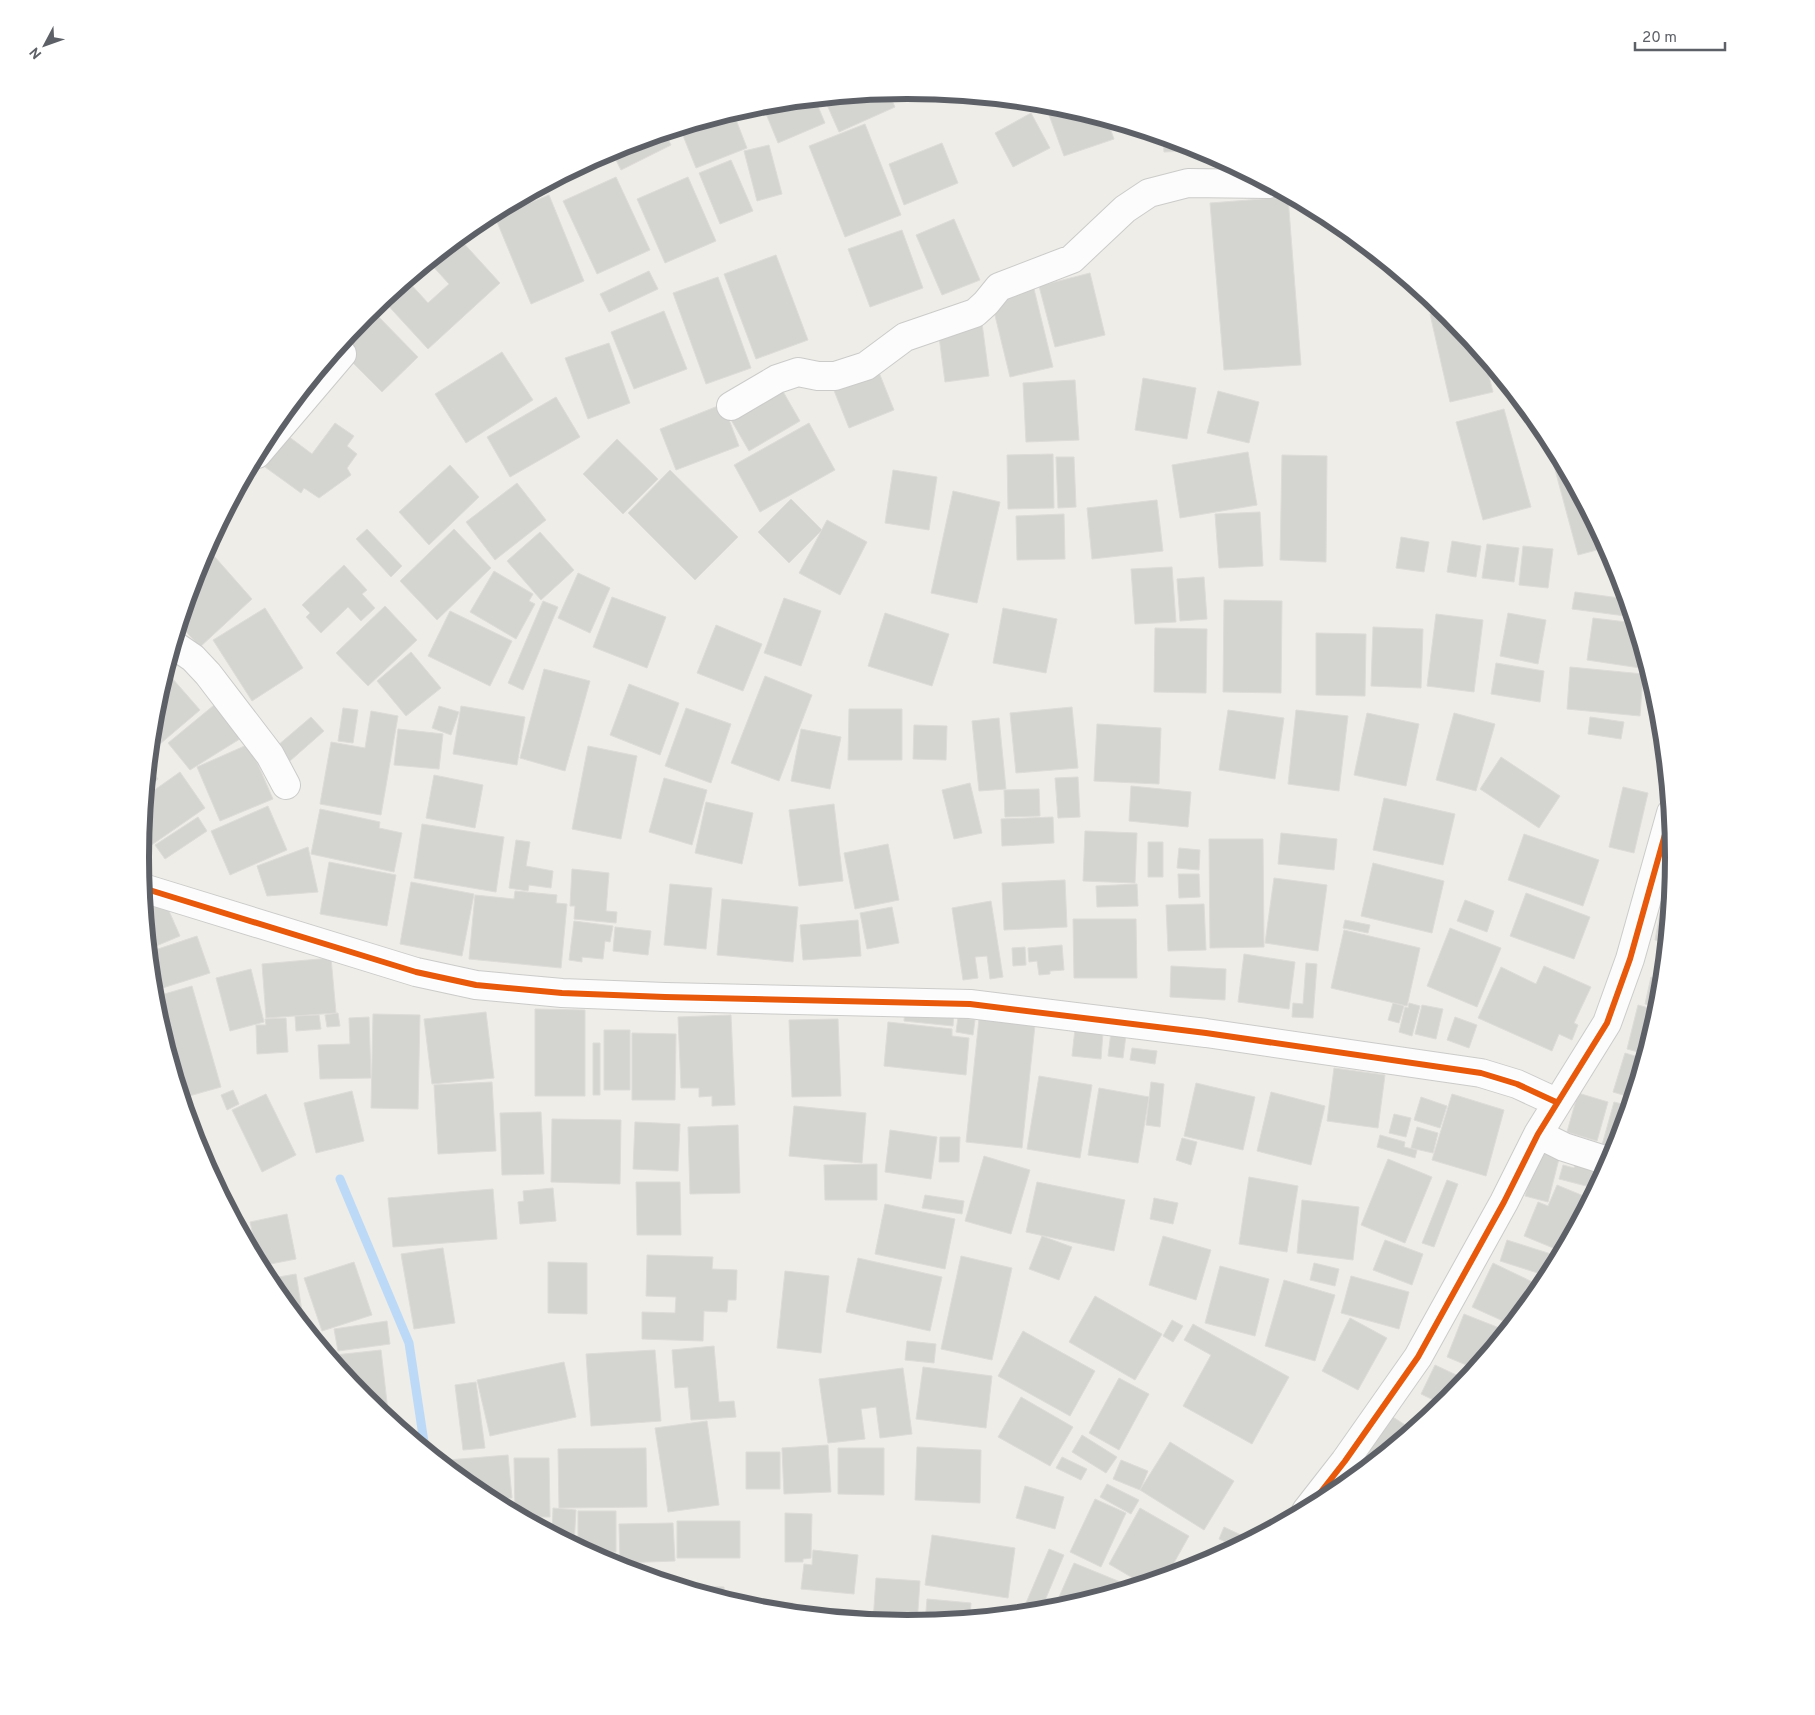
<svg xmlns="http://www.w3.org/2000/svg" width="1815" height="1715" viewBox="0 0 1815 1715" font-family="Overpass,sans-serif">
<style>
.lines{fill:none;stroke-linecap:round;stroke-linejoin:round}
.stream{stroke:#bcdaf8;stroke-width:9}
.building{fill:#d4d4d1;stroke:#dddcd8}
.minor-casing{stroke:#cbcbca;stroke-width:30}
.minor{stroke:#fcfcfc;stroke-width:28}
.cycleway-casing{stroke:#fff;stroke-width:9}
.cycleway{stroke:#e8590c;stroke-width:6}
.rim{fill:none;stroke:#5d6167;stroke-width:6}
</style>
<rect width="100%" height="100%" fill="#eeede8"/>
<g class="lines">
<!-- stream -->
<path class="stream" d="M340,1179L409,1343L425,1449"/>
</g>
<!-- building -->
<path class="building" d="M888,92L895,107L839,132L824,98Z
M815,99L825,123L778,143L762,104Z
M1045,104L1058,105L1107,120L1114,139L1064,156Z
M733,112L747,148L696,168L680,128Z
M1031,113L1050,148L1013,167L995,133Z
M865,124L901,215L845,237L809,146Z
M665,133L671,145L621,170L611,150Z
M1163,137L1201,149L1203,150L1164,152Z
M942,143L958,183L904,205L889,164Z
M769,145L782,194L757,201L744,151Z
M731,160L753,211L720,224L699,173Z
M616,177L650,250L597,274L563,201Z
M688,177L716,241L665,263L637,199Z
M549,195L584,281L531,304L495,217Z
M1288,197L1301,365L1224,370L1210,203Z
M954,219L980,280L942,295L916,235Z
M902,230L923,288L870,307L848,249Z
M459,238L500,283L428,349L383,300L407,280L428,303L449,284L429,262Z
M776,255L808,340L756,359L724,274Z
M649,271L658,289L609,312L600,294Z
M1090,273L1105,335L1055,347L1039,286Z
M718,277L751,368L706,384L673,293Z
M1034,289L1053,367L1010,377L991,299Z
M980,308L989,376L945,382L936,314Z
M372,310L418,357L382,392L338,348L354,328Z
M664,311L687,369L634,389L611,332Z
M1445,311L1484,356L1493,392L1450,402L1430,314Z
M609,343L630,403L588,419L565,358Z
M502,352L533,400L466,443L435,394Z
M876,365L894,410L849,428L831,383Z
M1143,378L1196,388L1187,439L1135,430Z
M1075,380L1079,440L1026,442L1023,383Z
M781,388L800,421L749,451L730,418Z
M1218,391L1259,402L1249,443L1207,433Z
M556,397L580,437L510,477L487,437Z
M723,404L739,446L676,470L660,429Z
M1504,409L1531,507L1483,520L1456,422Z
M335,423L354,436L347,446L357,454L347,468L351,475L319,498L304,488L301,493L265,467L288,436L312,454Z
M809,423L835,470L760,512L734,465Z
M617,439L658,479L623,514L583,474Z
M1248,452L1257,505L1180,518L1172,465Z
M1053,454L1054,508L1008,509L1007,455Z
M1282,455L1327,456L1326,562L1280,560Z
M1056,457H1074L1076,507L1058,508Z
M1563,464L1608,547L1578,555L1554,466Z
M450,465L479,497L429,545L399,512Z
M670,470L738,537L695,580L628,513Z
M893,470L937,477L929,530L885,523Z
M517,483L546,520L495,560L466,522Z
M953,491L1000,502L977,603L931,593Z
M791,499L822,530L789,563L758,532Z
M1157,500L1163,551L1092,559L1087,508Z
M1260,512L1263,566L1219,568L1215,514Z
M1064,514L1065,559L1017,560L1016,516Z
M827,520L867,542L840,595L799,573Z
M367,529L402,566L391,577L356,539Z
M454,529L491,568L437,620L400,581Z
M540,532L574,570L541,600L507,561Z
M1401,537L1429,542L1424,572L1396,568Z
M1452,541L1481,546L1476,577L1447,572Z
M1487,544L1519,548L1514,582L1482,578Z
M1523,546L1553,549L1548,588L1519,585Z
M207,548L252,599L200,647L180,625L199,564Z
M344,565L367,590L362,594L375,608L361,621L348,607L321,633L306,617L310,613L302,605Z
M1172,567L1176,622L1135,624L1131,569Z
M494,571L533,594L529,601L535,604L516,639L470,612Z
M578,573L610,588L590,633L558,618Z
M1204,577L1207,619L1180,621L1177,579Z
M1575,592L1627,599L1633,617L1572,609Z
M612,597L666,617L647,668L593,647Z
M784,598L821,611L801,666L764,653Z
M1224,600L1282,601L1281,693L1223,692Z
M543,601L558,607L523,690L508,683Z
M385,606L417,640L368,686L336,653Z
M265,608L303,668L252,701L213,640Z
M1003,608L1057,619L1046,673L993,663Z
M450,611L512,641L490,686L428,656Z
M885,613L949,634L932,686L868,666Z
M1508,613L1546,620L1538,664L1500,656Z
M1436,614L1483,620L1474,692L1427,686Z
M1593,618L1635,623L1647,669L1587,660Z
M716,625L762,644L743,691L697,673Z
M1373,627L1423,629L1421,688L1371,686Z
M1155,628L1207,629L1206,693L1154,692Z
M1316,633L1366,634L1365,696L1316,695Z
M411,652L441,688L406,716L377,681Z
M1496,663L1544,671L1540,702L1491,694Z
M1570,667L1643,674L1640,716L1567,709Z
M544,669L590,681L565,771L520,758Z
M765,676L812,695L779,781L731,763Z
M172,678L200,710L160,744L152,735L155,707L161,687Z
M629,684L679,703L660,755L610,735Z
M219,701L243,737L190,770L168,743Z
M439,706L459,712L451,735L432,728Z
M461,706L525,717L517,765L453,754Z
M1072,707L1078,768L1016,773L1010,713Z
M343,708L358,710L353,743L338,741Z
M686,708L731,724L711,783L665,766Z
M849,709H902V760H848Z
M1228,710L1284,718L1275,779L1219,770Z
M1296,710L1348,716L1339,791L1288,784Z
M371,711L398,716L381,815L320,804L331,742L365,748Z
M1367,713L1419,724L1406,786L1354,775Z
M1454,713L1495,724L1476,791L1436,780Z
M311,717L324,731L290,761L277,746Z
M1590,717L1624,722L1621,739L1588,734Z
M999,718L1006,789L979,791L972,721Z
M1097,724L1161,728L1159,784L1094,781Z
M914,725L947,726L946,760L913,759Z
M398,729L443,734L439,769L394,765Z
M801,729L841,737L830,789L791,781Z
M249,744L273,799L220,821L197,767Z
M588,746L637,756L621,839L572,829Z
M1501,757L1560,796L1539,828L1480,789Z
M149,767L158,779L147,789Z
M180,772L205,808L140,853L146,796Z
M434,775L483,785L475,828L426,818Z
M1078,777L1080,817L1058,818L1055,778Z
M664,778L707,790L692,845L649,832Z
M970,783L982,833L954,839L942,790Z
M1131,786L1191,792L1188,827L1129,821Z
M1623,787L1648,793L1634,853L1609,847Z
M1039,789L1040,816L1005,817L1004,790Z
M1384,798L1455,814L1443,865L1373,850Z
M706,802L753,813L742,864L695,853Z
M834,804L843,881L799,886L789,810Z
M268,806L287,850L230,875L211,831Z
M320,809L380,822L379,828L402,833L394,872L311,854Z
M198,817L207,831L165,859L155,845Z
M1053,817L1054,843L1002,846L1001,819Z
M422,824L504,837L496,892L414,878Z
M1085,831L1137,833L1135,883L1083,881Z
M1281,833L1337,839L1334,870L1278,864Z
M1524,834L1599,860L1583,906L1508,880Z
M1209,839H1263L1264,947L1210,948Z
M516,840L530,842L526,866L553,871L551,888L529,885L528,891L509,888Z
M1148,842H1163V877H1148Z
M888,844L899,900L855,909L844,853Z
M308,847L318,892L267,896L257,866Z
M1179,848L1200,850L1199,870L1177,868Z
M329,862L396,875L387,926L320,914Z
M1373,863L1444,881L1432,933L1361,916Z
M572,869L609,873L606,911L617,912L616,923L574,919L575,906H570Z
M1178,874H1199L1200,897L1179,898Z
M1274,878L1327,885L1318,951L1265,943Z
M1065,880L1067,927L1004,930L1002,883Z
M411,882L474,894L462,956L400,944Z
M670,884L712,888L706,949L664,945Z
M1137,884L1138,906L1097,907L1096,886Z
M515,891L557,895L556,903L567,904L561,968L469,959L475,895L514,899Z
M1526,893L1590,917L1574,959L1510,936Z
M722,899L798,907L793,962L717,955Z
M1465,900L1494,911L1487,932L1457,921Z
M991,901L1003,977L990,979L987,956L975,957L978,978L963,980L952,908Z
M150,903L169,911L180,936L149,949L145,905Z
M1662,903L1670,904L1667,942L1655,940Z
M1204,904L1206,950L1168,951L1166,905Z
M892,907L899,943L867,949L860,913Z
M1073,919H1136L1137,978H1074Z
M858,920L861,956L803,960L800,925Z
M1345,920L1370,925L1368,933L1343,928Z
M574,921L613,926L610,942L605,941L603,959L582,957V962L569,960Z
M615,927L651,931L648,955L613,951Z
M1450,928L1501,948L1477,1007L1427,986Z
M1344,930L1420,948L1407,1006L1331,988Z
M197,936L210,973L153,991L149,952Z
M1062,945L1064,970L1050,971V974L1039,975L1037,961L1029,962L1028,948Z
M1025,947L1026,965L1013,966L1012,948Z
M1244,954L1295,962L1289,1009L1238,1002Z
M331,958L336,1013L266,1018L262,964Z
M1306,963L1317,964L1313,1018L1292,1017L1293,1003L1303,1004Z
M1171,966L1226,969L1225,1000L1170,997Z
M1544,966L1591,987L1574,1023L1578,1025L1572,1040L1559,1034L1552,1051L1478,1018L1501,967L1536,984Z
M251,969L264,1022L230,1031L216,978Z
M1651,977L1663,980L1660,1007L1645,1004Z
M192,986L221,1087L182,1098L155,1007L154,997Z
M1393,1003L1404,1006L1399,1023L1388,1020Z
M1409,1003L1420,1006L1412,1036L1399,1032L1405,1007L1408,1008Z
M1422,1005L1443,1009L1436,1039L1415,1034Z
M1638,1005L1659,1011L1646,1054L1627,1049Z
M535,1009L585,1010V1096H535Z
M905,1009L954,1013L953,1026L904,1021Z
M486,1012L494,1078L432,1084L424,1019Z
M338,1013L340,1026L327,1027L325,1015Z
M373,1014L420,1015L418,1109L371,1108Z
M319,1015L321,1029L296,1031L295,1016Z
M731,1015L735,1105L712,1106V1096L699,1097V1088H681L678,1017Z
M369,1017L371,1078L320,1079L318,1045L350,1044L349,1018Z
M958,1017L975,1020L973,1035L956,1032Z
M1455,1017L1477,1025L1469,1048L1447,1040Z
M286,1018L288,1052L257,1054L256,1025H266L265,1019Z
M838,1019L841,1096L792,1097L789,1020Z
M979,1019L1035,1025L1022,1148L966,1142Z
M888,1022L952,1029V1036L969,1038L966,1075L884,1066Z
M1075,1029L1103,1032L1101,1059L1072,1056Z
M604,1030H630V1090H604Z
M1111,1032L1126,1035L1123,1058L1108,1056Z
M632,1033L676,1034L675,1100H632Z
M593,1043H600V1095H593Z
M1132,1048L1157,1051L1155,1064L1130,1060Z
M1625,1053L1645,1059L1633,1098L1613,1092Z
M1334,1068L1385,1075L1378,1128L1327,1121Z
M1039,1076L1092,1085L1080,1158L1027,1149Z
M492,1082L496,1151L438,1154L434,1085Z
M1151,1082L1164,1084L1160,1127L1146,1125Z
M1196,1083L1255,1097L1243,1150L1184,1136Z
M1099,1088L1149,1097L1138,1163L1088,1155Z
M233,1090L239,1104L227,1110L221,1095Z
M352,1091L364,1141L316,1153L304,1103Z
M1271,1092L1325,1106L1311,1165L1257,1151Z
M1578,1093L1608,1102L1597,1141L1567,1132Z
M266,1094L296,1155L262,1172L232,1110Z
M1452,1094L1504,1110L1486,1176L1432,1160Z
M1421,1097L1447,1106L1440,1128L1414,1120Z
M1614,1102L1630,1106L1617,1149L1602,1145Z
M794,1106L866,1113L862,1163L789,1156Z
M541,1112L544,1174L502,1175L500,1113Z
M1394,1114L1411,1118L1406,1137L1389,1133Z
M552,1119L621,1120L620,1184L551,1182Z
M635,1122L680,1124L678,1171L633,1169Z
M738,1125L740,1193L690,1194L688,1127Z
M1417,1127L1438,1133L1433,1153L1411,1148Z
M890,1130L937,1137L931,1179L885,1172Z
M1380,1135L1405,1142L1404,1147L1417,1150L1415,1158L1377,1147Z
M940,1137H960L959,1162H939Z
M1182,1138L1197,1142L1191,1165L1176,1160Z
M1539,1146L1561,1151L1548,1202L1525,1196Z
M984,1156L1030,1170L1011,1234L965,1221Z
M1577,1157L1601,1163L1594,1188L1559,1179L1563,1165L1574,1168Z
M1388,1159L1432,1177L1405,1243L1361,1225Z
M877,1164V1200H825L824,1165Z
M1249,1177L1298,1186L1287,1252L1239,1244Z
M1447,1180L1458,1184L1434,1247L1422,1243Z
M636,1182H680L681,1235H637Z
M1037,1182L1125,1200L1114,1251L1026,1232Z
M1557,1185L1591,1199L1575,1229L1568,1226L1558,1250L1524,1236L1538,1202L1548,1206Z
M553,1188L556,1221L520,1224L518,1202L524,1201L523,1191Z
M493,1189L497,1239L393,1247L388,1198Z
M925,1195L964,1201L962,1214L922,1208Z
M1154,1198L1178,1203L1173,1224L1150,1219Z
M1302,1200L1359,1207L1353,1260L1297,1253Z
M885,1204L955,1219L945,1269L875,1254Z
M287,1214L296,1259L260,1266L250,1222Z
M1042,1236L1072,1247L1059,1280L1029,1269Z
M1163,1236L1211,1250L1196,1300L1149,1285Z
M253,1240L257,1260L247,1241Z
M1385,1240L1423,1254L1412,1285L1373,1270Z
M1507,1240L1551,1254L1544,1275L1500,1261Z
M443,1248L455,1323L414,1329L401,1254Z
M647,1255L713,1257L712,1269L737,1270L736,1300H728L727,1312L704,1311L703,1341L642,1339V1312L675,1313L676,1297L646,1296Z
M961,1256L1012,1268L992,1360L941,1349Z
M858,1258L942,1277L930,1331L846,1312Z
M354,1262L372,1315L322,1331L304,1278Z
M548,1262L587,1263V1314L548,1313Z
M1314,1263L1339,1269L1335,1286L1310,1280Z
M1493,1263L1543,1287L1512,1325L1472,1307Z
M1220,1266L1269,1279L1255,1336L1205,1323Z
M785,1271L829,1276L821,1353L777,1348Z
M296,1274L303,1317L298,1318L267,1279Z
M1351,1276L1409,1292L1399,1329L1341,1313Z
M1284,1280L1335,1295L1315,1361L1265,1346Z
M1095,1296L1162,1334L1135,1380L1069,1342Z
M1464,1314L1507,1331L1490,1351L1486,1350L1481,1362L1476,1369L1447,1357Z
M1350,1318L1387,1338L1358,1390L1322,1371Z
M1172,1320L1183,1326L1173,1342L1163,1336Z
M387,1321L390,1344L338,1351L334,1329Z
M1193,1324L1289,1377L1252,1444L1183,1406L1211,1355L1184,1340Z
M1023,1331L1095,1371L1070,1416L998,1376Z
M907,1341L936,1344L934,1363L905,1360Z
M714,1346L719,1402L734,1401L736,1417L691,1420L688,1387L675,1388L672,1350Z
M381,1350L389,1420L365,1400L336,1365L335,1355Z
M655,1350L661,1421L591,1426L586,1354Z
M564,1362L576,1417L490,1436L477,1380Z
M1435,1365L1467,1380L1444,1405L1421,1394Z
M923,1367L992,1376L986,1428L916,1419Z
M903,1368L912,1434L880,1438L876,1407L861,1409L865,1439L828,1443L819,1379Z
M1119,1378L1149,1394L1119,1450L1089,1433Z
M476,1382L485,1448L463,1450L455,1385Z
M1021,1397L1073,1427L1050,1466L998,1437Z
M1388,1414L1410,1428L1403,1439L1361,1473L1353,1469Z
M707,1421L719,1505L668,1512L655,1428Z
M1082,1435L1117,1457L1106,1473L1072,1452Z
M1170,1442L1234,1481L1204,1530L1140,1490Z
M828,1445L831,1492L784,1494L782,1448Z
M917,1447L981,1450L980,1503L915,1500Z
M646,1448L647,1507L559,1508L558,1449Z
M838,1448H884V1495L838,1494Z
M746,1452H780V1489H746Z
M508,1455L512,1498L489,1500L481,1495L449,1469L448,1460Z
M1062,1457L1087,1469L1081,1480L1056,1468Z
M514,1458H549L550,1517H522L515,1514Z
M1121,1460L1148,1471L1140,1490L1113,1479Z
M1107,1484L1139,1500L1131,1514L1100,1497Z
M1025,1486L1064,1497L1055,1529L1016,1518Z
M1095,1499L1126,1513L1101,1567L1070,1552Z
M553,1508L576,1510L574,1545L552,1534Z
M1140,1508L1189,1536L1166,1577L1143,1584L1109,1564Z
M578,1511H616V1552L588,1553L578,1548Z
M785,1513L812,1514L811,1558L803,1559V1562H785Z
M677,1521H740V1558H677Z
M673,1523L675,1561L620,1563L619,1524Z
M1224,1527L1243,1536L1237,1547L1219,1539Z
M932,1535L1015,1548L1008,1598L925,1585Z
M1049,1549L1064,1555L1046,1598L1068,1607L1057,1610L1030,1613L1023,1610Z
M813,1550L858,1555L854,1594L801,1589L804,1564L812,1565Z
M1074,1563L1118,1581L1132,1587L1076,1604L1059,1597Z
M876,1578L920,1581L917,1624L907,1625L873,1622Z
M677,1586L724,1587V1600Z
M927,1599L971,1603L970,1619L925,1623Z
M756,1602L793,1603V1614L756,1610Z"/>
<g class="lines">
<!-- minor casing -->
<g class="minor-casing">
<path id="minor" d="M731,406L777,379L798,372L818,376H835L866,366L905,337L975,313L986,303L999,287L1072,259L1125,209L1149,193L1188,183L1269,184
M257,454L342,354
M174,645L193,658L208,674L270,755L286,785
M143,888L416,972L476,985L562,993L665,997L970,1004L1206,1033L1481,1073L1517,1084L1556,1102
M1538,1134L1564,1147L1611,1162
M1306,1511L1345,1461L1418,1357L1504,1202L1538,1134L1607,1023L1630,959L1671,813"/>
</g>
<!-- minor -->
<use href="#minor" class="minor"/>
<!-- cycleway casing -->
<g class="cycleway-casing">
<path id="cycleway" d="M143,888L416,972L476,985L562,993L665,997L970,1004L1206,1033L1481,1073L1517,1084L1556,1102
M1306,1511L1345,1461L1418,1357L1504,1202L1538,1134L1607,1023L1630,959L1671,813"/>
</g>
<!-- cycleway -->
<use href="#cycleway" class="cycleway"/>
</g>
<!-- crop -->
<path d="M0 0H1815V1715H0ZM149 857a758 758 0 1 1 1516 0a758 758 0 1 1-1516 0Z" fill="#fff" fill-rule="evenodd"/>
<path class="rim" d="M149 857a758 758 0 1 1 1516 0a758 758 0 1 1-1516 0Z"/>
<!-- north arrow -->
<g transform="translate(45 45) rotate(229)" stroke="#ffffff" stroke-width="4" paint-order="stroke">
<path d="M0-4L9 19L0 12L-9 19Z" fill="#5d6167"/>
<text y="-8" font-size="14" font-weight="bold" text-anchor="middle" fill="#5d6167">N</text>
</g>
<!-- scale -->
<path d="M1635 42v8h90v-8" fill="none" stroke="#5d6167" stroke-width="2.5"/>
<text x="1642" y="42" font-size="15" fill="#5d6167" stroke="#ffffff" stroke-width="4" paint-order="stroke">20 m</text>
</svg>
